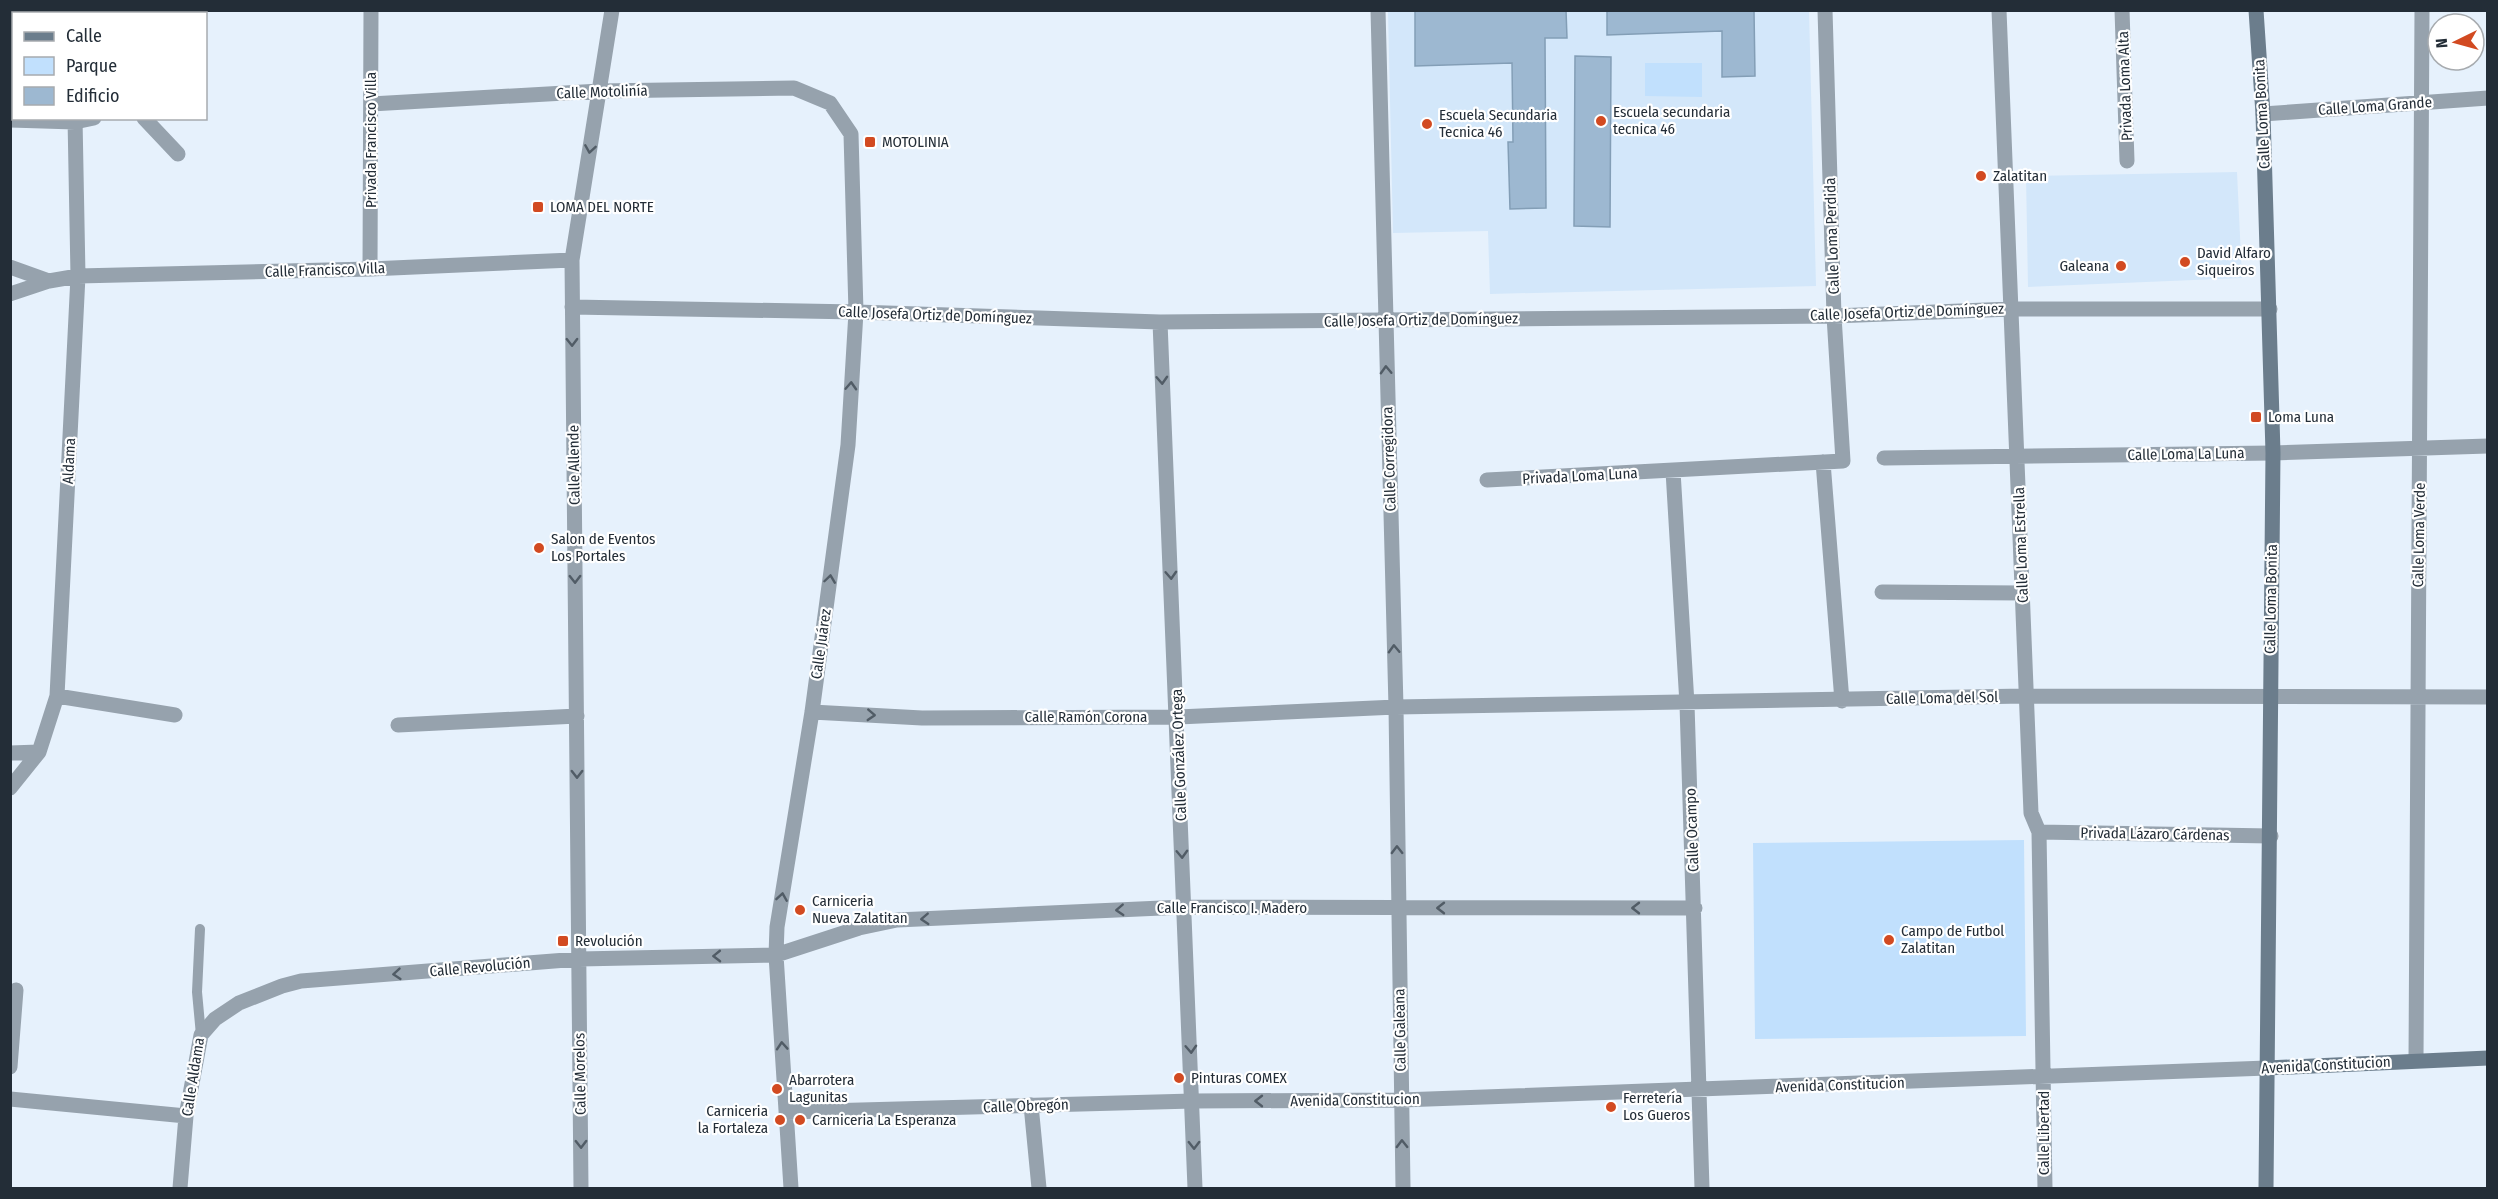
<svg xmlns="http://www.w3.org/2000/svg" width="2498" height="1199" viewBox="0 0 2498 1199" font-family="'Fira Sans Condensed',sans-serif">
<style>
.built{fill:#d3e7fa}
.green{fill:#c1e0fd}
.building{fill:#9db8d1;stroke:#839eb6;stroke-width:1.5}
.lines{fill:none;stroke-linecap:round;stroke-linejoin:round}
.lane{stroke:#96a2ad;stroke-width:10}
.street{stroke:#96a2ad;stroke-width:15}
.secondary{stroke:#6b7d8c;stroke-width:15}
.oneway{stroke:#515c66}
.poi-dot{fill:#d24a21;stroke:#fff;stroke-width:2}
.labels{text-anchor:middle;stroke-width:4.5;stroke-linejoin:round;paint-order:stroke}
.street-label{font-size:15px;fill:#232d37;stroke:#fff}
.poi-label{font-size:15px;fill:#232d37;stroke:#fff;text-anchor:start}
</style>
<rect width="100%" height="100%" fill="#e6f1fc"/>
<!-- built -->
<path class="built" d="M1388,11H1809L1816,286L1490,294L1488,231L1393,233Z
M2237,172L2242,278L2028,287L2026,176Z"/>
<!-- green -->
<path class="green" d="M1645,63H1702V97L1645,96Z
M2024,840L2026,1036L1755,1039L1753,843Z"/>
<!-- building -->
<path class="building" d="M1415,10H1566L1567,38H1545L1546,208L1510,209L1508,142H1513L1512,63L1415,66Z
M1607,10H1754L1755,76L1722,77V31L1607,35Z
M1575,56L1611,57L1610,227L1574,226Z"/>
<g class="lines">
<!-- lane -->
<path class="lane" d="M200,929L197,992L201,1035"/>
<!-- street -->
<path class="street" d="M75,10V14
M1378,10L1396,707L1403,1188
M1999,10L2031,813L2039,832L2045,1188
M2122,10L2127,161
M371,104L600,91L794,88L830,103L851,134L856,312L848,445L812,712L777,927L776,955L791,1188
M2263,114L2488,98
M144,118L178,154
M10,120L75,122L94,118
M10,267L49,281
M370,269L371,10
M10,294L49,281L78,276L370,269L572,260
M572,307L856,312L1160,322L1834,316L2011,309H2270
M1160,322L1195,1188
M1884,458L2273,453L2488,446
M1823,462L1842,701
M1673,471L1687,704L1702,1188
M1487,480L1843,461L1834,316L1825,10
M1882,592L2022,593
M57,696L175,715
M812,712L922,718L1178,717L1396,707L2025,696L2488,697
M398,725L577,716
M10,753L39,752
M10,788L39,752L57,696L78,276L75,118
M2039,832L2271,836
M2416,1060L2422,10
M10,1067L16,990
M10,1099L186,1116
M1031,1105L1039,1188
M787,1112L1193,1101L1401,1100L2267,1068
M180,1188L186,1116L201,1035L215,1019L239,1003L282,986L301,981L579,959L776,955L859,928L897,920L1184,907L1695,908
M581,1188L572,260L612,10"/>
<!-- secondary -->
<path class="secondary" d="M2256,10L2263,114L2273,453L2266,1188
M2267,1068L2488,1058"/>
</g>
<!-- one-way arrows -->
<defs><path id="oneway-chevron" d="M-2-3.5L2.5 0L-2 3.5" fill="none" stroke-width="1.6" stroke-linecap="round" stroke-linejoin="round" transform="scale(1.5)"/></defs>
<g class="oneway">
<use href="#oneway-chevron" transform="translate(590 149) rotate(99)"/>
<use href="#oneway-chevron" transform="translate(572 342) rotate(89)"/>
<use href="#oneway-chevron" transform="translate(1386 370) rotate(-92)"/>
<use href="#oneway-chevron" transform="translate(1162 380) rotate(87)"/>
<use href="#oneway-chevron" transform="translate(851 386) rotate(-87)"/>
<use href="#oneway-chevron" transform="translate(1171 575) rotate(87)"/>
<use href="#oneway-chevron" transform="translate(575 579) rotate(89)"/>
<use href="#oneway-chevron" transform="translate(830 579) rotate(-82)"/>
<use href="#oneway-chevron" transform="translate(1394 649) rotate(-92)"/>
<use href="#oneway-chevron" transform="translate(871 715) rotate(3)"/>
<use href="#oneway-chevron" transform="translate(577 774) rotate(90)"/>
<use href="#oneway-chevron" transform="translate(1397 850) rotate(-91)"/>
<use href="#oneway-chevron" transform="translate(1182 854) rotate(88)"/>
<use href="#oneway-chevron" transform="translate(782 897) rotate(-81)"/>
<use href="#oneway-chevron" transform="translate(1441 908) rotate(180)"/>
<use href="#oneway-chevron" transform="translate(1636 908) rotate(180)"/>
<use href="#oneway-chevron" transform="translate(1120 910) rotate(177)"/>
<use href="#oneway-chevron" transform="translate(925 919) rotate(177)"/>
<use href="#oneway-chevron" transform="translate(717 956) rotate(179)"/>
<use href="#oneway-chevron" transform="translate(397 974) rotate(175)"/>
<use href="#oneway-chevron" transform="translate(782 1046) rotate(-94)"/>
<use href="#oneway-chevron" transform="translate(1191 1049) rotate(87)"/>
<use href="#oneway-chevron" transform="translate(1259 1101) rotate(180)"/>
<use href="#oneway-chevron" transform="translate(581 1144) rotate(89)"/>
<use href="#oneway-chevron" transform="translate(1402 1144) rotate(-91)"/>
<use href="#oneway-chevron" transform="translate(1194 1145) rotate(89)"/>
</g>
<!-- markers -->
<g class="poi-dot">
<circle cx="1601" cy="121" r="6"/>
<circle cx="1427" cy="124" r="6"/>
<rect x="864" y="136" width="12" height="12" rx="3"/>
<circle cx="1981" cy="176" r="6"/>
<rect x="532" y="201" width="12" height="12" rx="3"/>
<circle cx="2185" cy="262" r="6"/>
<circle cx="2121" cy="266" r="6"/>
<rect x="2250" y="411" width="12" height="12" rx="3"/>
<circle cx="539" cy="548" r="6"/>
<circle cx="800" cy="910" r="6"/>
<circle cx="1889" cy="940" r="6"/>
<rect x="557" y="935" width="12" height="12" rx="3"/>
<circle cx="1179" cy="1078" r="6"/>
<circle cx="777" cy="1089" r="6"/>
<circle cx="1611" cy="1107" r="6"/>
<circle cx="780" cy="1120" r="6"/>
<circle cx="800" cy="1120" r="6"/>
</g>
<g class="labels">
<!-- street labels -->
<g class="street-label">
<text transform="translate(2125 86) rotate(-92)" y="5">Privada Loma Alta</text>
<text transform="translate(602 92) rotate(-2)" y="5">Calle Motolinía</text>
<text transform="translate(2375 106) rotate(-4)" y="5">Calle Loma Grande</text>
<text transform="translate(2262 114) rotate(-93)" y="5">Calle Loma Bonita</text>
<text transform="translate(371 140) rotate(-90)" y="5">Privada Francisco Villa</text>
<text transform="translate(1832 236) rotate(-92)" y="5">Calle Loma Perdida</text>
<text transform="translate(325 270) rotate(-2)" y="5">Calle Francisco Villa</text>
<text transform="translate(1907 312) rotate(-2)" y="5">Calle Josefa Ortiz de Domínguez</text>
<text transform="translate(935 315) rotate(2)" y="5">Calle Josefa Ortiz de Domínguez</text>
<text transform="translate(1421 320) rotate(-1)" y="5">Calle Josefa Ortiz de Domínguez</text>
<text transform="translate(2186 454) rotate(-1)" y="5">Calle Loma La Luna</text>
<text transform="translate(1389 459) rotate(-92)" y="5">Calle Corregidora</text>
<text transform="translate(69 461) rotate(-87)" y="5">Aldama</text>
<text transform="translate(574 465) rotate(-91)" y="5">Calle Allende</text>
<text transform="translate(1580 476) rotate(-3)" y="5">Privada Loma Luna</text>
<text transform="translate(2419 535) rotate(-89)" y="5">Calle Loma Verde</text>
<text transform="translate(2021 545) rotate(-92)" y="5">Calle Loma Estrella</text>
<text transform="translate(2271 599) rotate(-89)" y="5">Calle Loma Bonita</text>
<text transform="translate(821 644) rotate(-82)" y="5">Calle Juárez</text>
<text transform="translate(1942 698) rotate(-1)" y="5">Calle Loma del Sol</text>
<text x="1086" y="722">Calle Ramón Corona</text>
<text transform="translate(1179 755) rotate(-92)" y="5">Calle González Ortega</text>
<text transform="translate(1692 830) rotate(-92)" y="5">Calle Ocampo</text>
<text transform="translate(2155 834) rotate(1)" y="5">Privada Lázaro Cárdenas</text>
<text x="1232" y="913">Calle Francisco I. Madero</text>
<text transform="translate(480 967) rotate(-5)" y="5">Calle Revolución</text>
<text transform="translate(1400 1030) rotate(-91)" y="5">Calle Galeana</text>
<text transform="translate(2326 1065) rotate(-3)" y="5">Avenida Constitucion</text>
<text transform="translate(580 1074) rotate(-91)" y="5">Calle Morelos</text>
<text transform="translate(193 1077) rotate(-81)" y="5">Calle Aldama</text>
<text transform="translate(1840 1085) rotate(-2)" y="5">Avenida Constitucion</text>
<text transform="translate(1355 1100) rotate(-1)" y="5">Avenida Constitucion</text>
<text transform="translate(1026 1106) rotate(-2)" y="5">Calle Obregón</text>
<text transform="translate(2044 1133) rotate(-90)" y="5">Calle Libertad</text>
</g>
<!-- poi labels -->
<g class="poi-label">
<text x="1613" y="117">Escuela secundaria<tspan x="1613" dy="17">tecnica 46</tspan></text>
<text x="1439" y="120">Escuela Secundaria<tspan x="1439" dy="17">Tecnica 46</tspan></text>
<text x="882" y="147">MOTOLINIA</text>
<text x="1993" y="181">Zalatitan</text>
<text x="550" y="212">LOMA DEL NORTE</text>
<text x="2197" y="258">David Alfaro<tspan x="2197" dy="17">Siqueiros</tspan></text>
<text x="2109" y="271" text-anchor="end">Galeana</text>
<text x="2268" y="422">Loma Luna</text>
<text x="551" y="544">Salon de Eventos<tspan x="551" dy="17">Los Portales</tspan></text>
<text x="812" y="906">Carniceria<tspan x="812" dy="17">Nueva Zalatitan</tspan></text>
<text x="1901" y="936">Campo de Futbol<tspan x="1901" dy="17">Zalatitan</tspan></text>
<text x="575" y="946">Revolución</text>
<text x="1191" y="1083">Pinturas COMEX</text>
<text x="789" y="1085">Abarrotera<tspan x="789" dy="17">Lagunitas</tspan></text>
<text x="1623" y="1103">Ferretería<tspan x="1623" dy="17">Los Gueros</tspan></text>
<text x="768" y="1116" text-anchor="end">Carniceria<tspan x="768" dy="17">la Fortaleza</tspan></text>
<text x="812" y="1125">Carniceria La Esperanza</text>
</g>
</g>
<!-- border -->
<rect width="2498" height="1199" fill="none" stroke="#232d37" stroke-width="24"/>
<!-- legend -->
<rect x="12" y="12" width="195" height="108" fill="#ffffff" stroke="#a7abaf" stroke-width="1.5"/>
<rect x="24" y="32" width="30" height="9" fill="#6b7d8c" stroke="#a7abaf" stroke-width="1.5"/>
<text x="66" y="42" font-size="18" fill="#232d37">Calle</text>
<rect x="24" y="57" width="30" height="18" fill="#c1e0fd" stroke="#a7abaf" stroke-width="1.5"/>
<text x="66" y="72" font-size="18" fill="#232d37">Parque</text>
<rect x="24" y="87" width="30" height="18" fill="#9db8d1" stroke="#a7abaf" stroke-width="1.5"/>
<text x="66" y="102" font-size="18" fill="#232d37">Edificio</text>
<!-- north arrow -->
<g transform="translate(2456 42) rotate(265)"><circle r="28" fill="#ffffff" stroke="#a7abaf" stroke-width="1.5"/>
<path d="M0-4.5L10 22L0 15L-10 22Z" fill="#d24a21"/>
<text y="-9" font-size="16" font-weight="bold" text-anchor="middle" fill="#232d37">N</text>
</g>
</svg>
